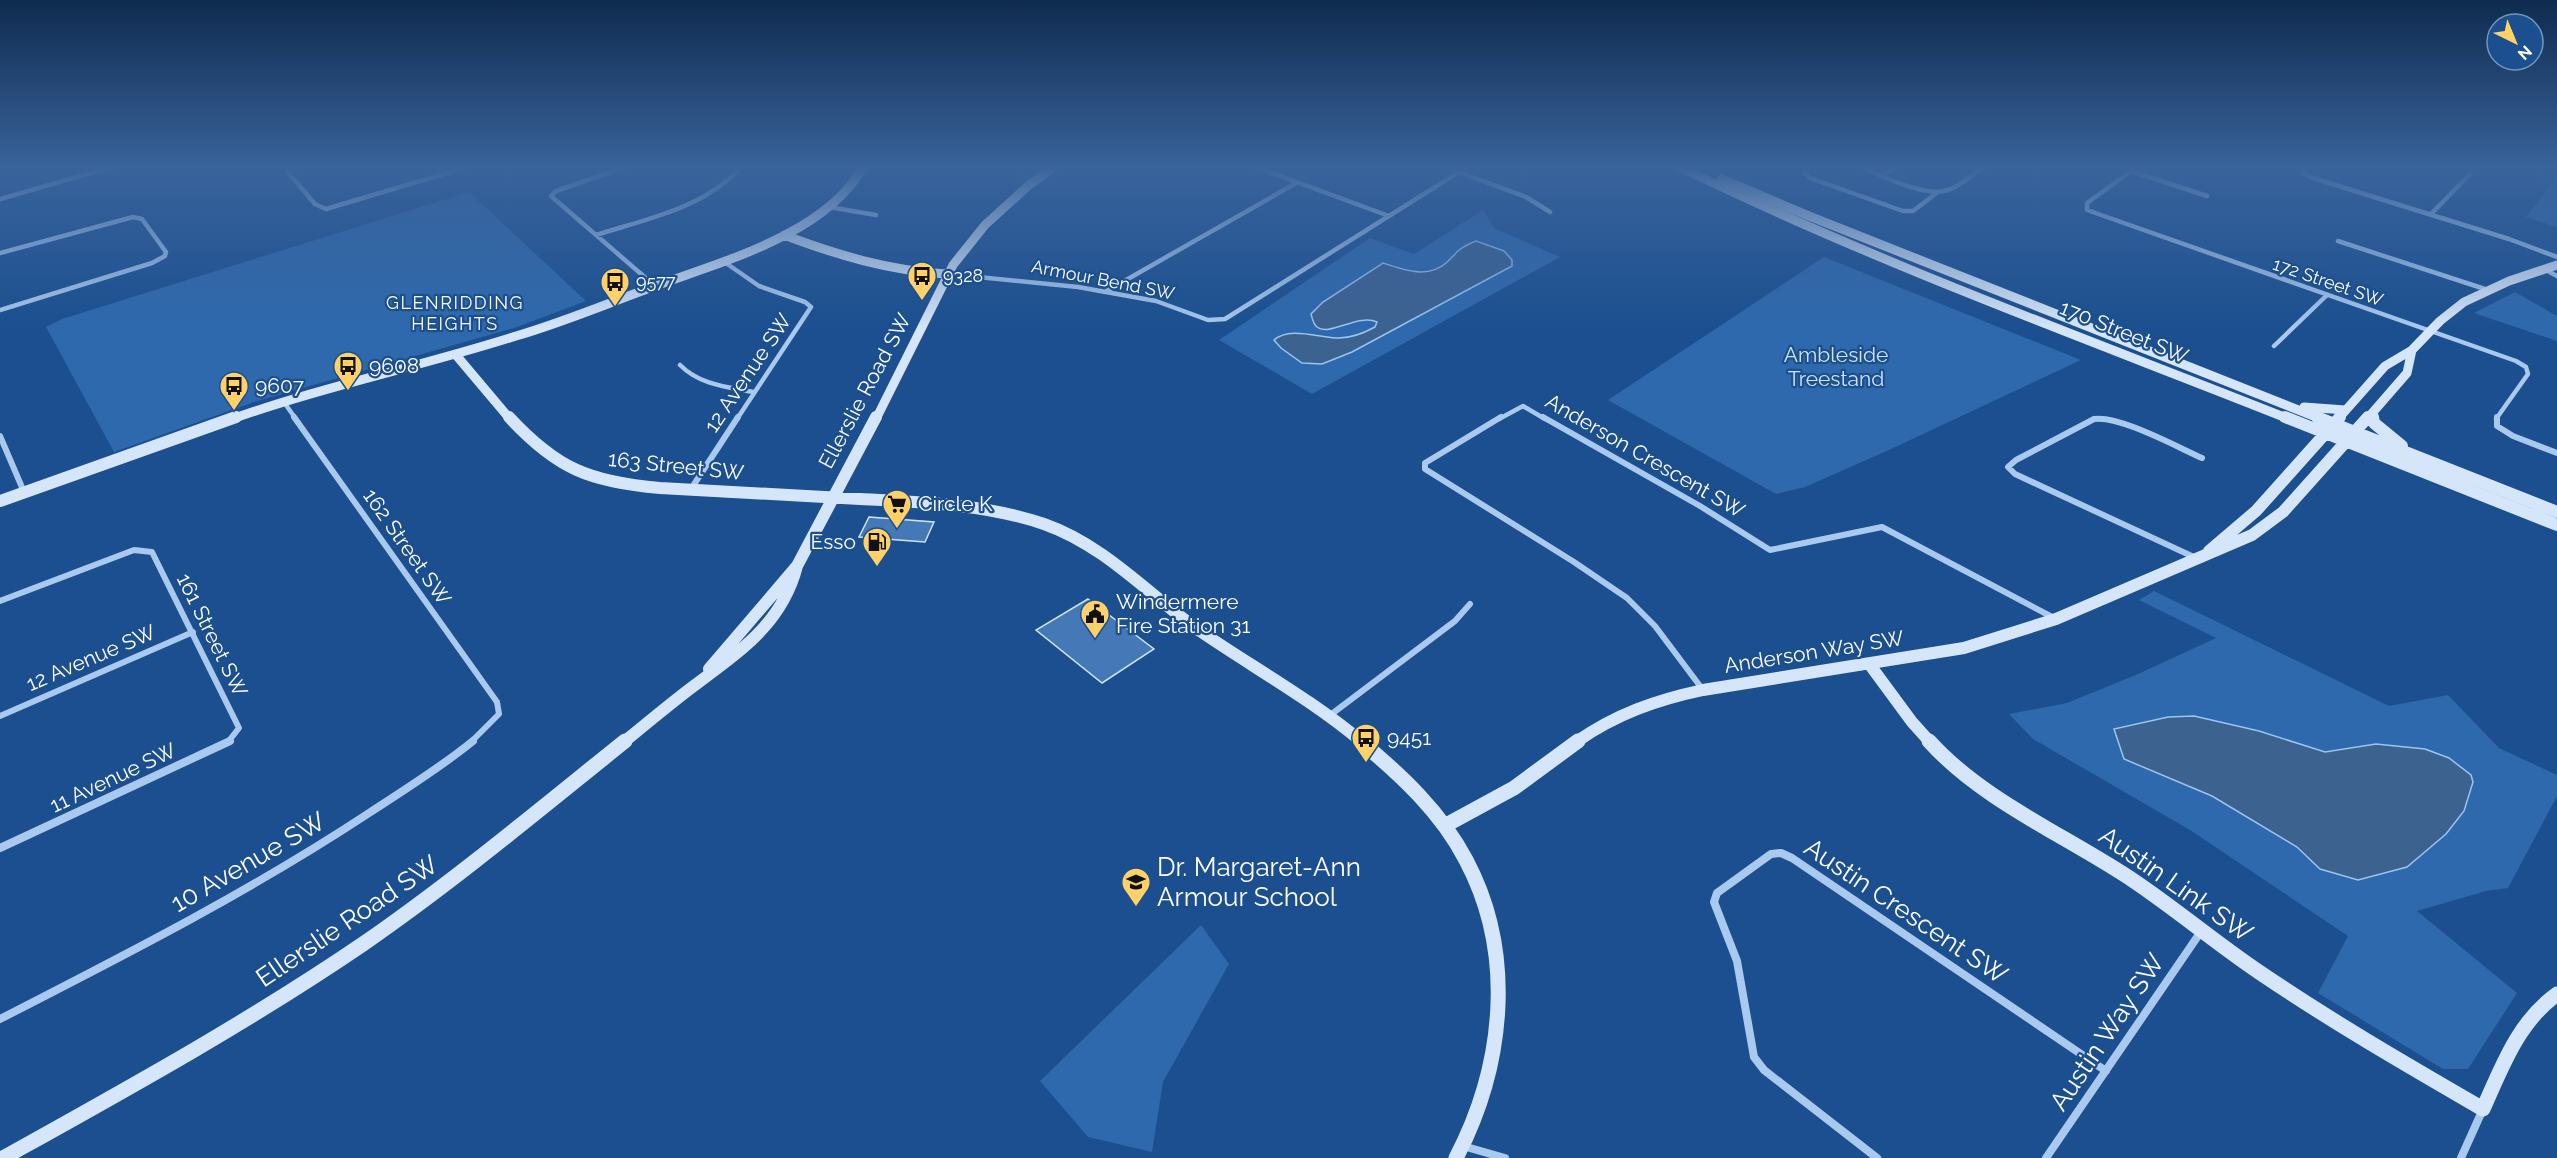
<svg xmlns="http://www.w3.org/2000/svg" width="2557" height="1158" viewBox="0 0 2557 1158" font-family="Raleway,sans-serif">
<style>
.green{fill:#2e69ad}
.water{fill:#3c6290;stroke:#9cc4f0;stroke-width:1.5}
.building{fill:#4478b7;stroke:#cfe3fa;stroke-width:1.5}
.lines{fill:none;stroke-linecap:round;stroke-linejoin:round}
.street-far2{stroke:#a9c9ee;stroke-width:4.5}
.street-far1{stroke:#a9c9ee;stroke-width:6}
.street{stroke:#a9c9ee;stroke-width:8}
.secondary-far2{stroke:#d6e6fa;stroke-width:9}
.secondary-far1{stroke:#d6e6fa;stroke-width:12}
.secondary{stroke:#d6e6fa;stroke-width:15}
.labels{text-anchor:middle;stroke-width:4.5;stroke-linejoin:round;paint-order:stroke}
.far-poi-label{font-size:18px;fill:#fff;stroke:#1b4f8f;text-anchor:start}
.far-street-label{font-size:18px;fill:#fff;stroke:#1b4f8f}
.far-neighbourhood-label{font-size:18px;letter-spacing:1.5px;fill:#fff;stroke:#1b4f8f}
.street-label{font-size:21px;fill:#fff;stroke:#1b4f8f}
.park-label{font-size:21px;fill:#cfe3fa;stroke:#1b4f8f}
.poi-label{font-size:21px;fill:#fff;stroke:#1b4f8f;text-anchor:start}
.near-street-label{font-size:26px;fill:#fff;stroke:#1b4f8f}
.near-poi-label{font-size:26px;fill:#fff;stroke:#1b4f8f;text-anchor:start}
</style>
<rect width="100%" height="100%" fill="#1b4f8f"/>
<!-- green -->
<path class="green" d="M2557,176V227L2526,217Z
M469,192L586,301L517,327L254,402L114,452L46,327L62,319Z
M1483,210L1494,228L1560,257L1312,394L1219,340L1370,238L1414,254Z
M1824,257L2081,360L1889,450L1805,487L1776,494L1608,400Z
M2515,292L2557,316V341L2474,313Z
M2154,591L2389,706L2448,695L2499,748L2557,775V796L2508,888L2486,891L2417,911L2517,993L2468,1069H2443L2318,993L2348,936L2190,830L2033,739L2009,714L2067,703L2138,674L2216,638L2139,600Z
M1201,925L1229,964L1163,1082L1152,1152L1088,1137L1040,1081Z"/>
<!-- water -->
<path class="water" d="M1476,241L1504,251L1512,260V266L1352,352L1322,364L1302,363L1281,348L1274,340C1290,326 1319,338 1339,338C1351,338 1364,333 1375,327L1377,322C1359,313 1329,337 1317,327C1313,324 1312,317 1311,314L1323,302L1383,263C1404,270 1428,279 1446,263C1460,250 1457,249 1476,241Z
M2194,716L2259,731L2325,752L2376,744L2425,749L2449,758L2471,775L2473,782L2464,811L2446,834L2407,867L2358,880L2320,869L2297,847L2212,796L2124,759L2114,729L2168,717Z"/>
<!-- building -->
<path class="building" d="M869,517L934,522L925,542L859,537Z
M1088,599L1154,649L1102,683L1036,630Z"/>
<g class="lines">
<!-- street-far2 -->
<path class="street-far2" d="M298,167L287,171L315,204L326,209L467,167
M625,167L556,191L551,196L655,286
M1256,167L1389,216
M1445,167L1526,197L1550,212
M1810,167L1804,172L1810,178L1903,211H1913L1938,192
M1861,167C1883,176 1925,198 1948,190C1961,186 1972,174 1984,167
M2137,167L2087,203V210L2516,361L2526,367L2528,374L2496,419
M2303,167V173L2313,178L2509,239L2557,257
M2131,171L2207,196
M1883,175L1897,167
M0,199L111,167
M829,207L876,215
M2431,214L2470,174
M596,235C646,219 705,208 741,167
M2338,241L2488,290
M0,253L133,217L142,219L166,252L165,256L152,263L0,310
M723,261L759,286L805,302L811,307L737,419
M2544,269L2557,276
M948,274L1078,287L1156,301L1208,320L1225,319L1459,172
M1105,292L1298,182
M2274,346L2326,296
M680,365C700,385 727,387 753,392
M283,401L296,419
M1499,419L1523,406L1545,419
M2097,419H2103"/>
<!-- street-far1 -->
<path class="street-far1" d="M294,417L497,702L499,714L471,742
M1501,417L1425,463V469L1574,562L1627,598L1655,626L1703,690
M1543,417L1700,506L1770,550L1882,527L2056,619
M2497,417V426L2513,436L2557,453
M0,436L24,492
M691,489L738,417
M2196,558L2015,474L2008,467L2016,460L2094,419C2119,415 2177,447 2202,458
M0,601L134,550L152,552L239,728L228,742
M0,716L193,632
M1329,716L1455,621L1470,604"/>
<!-- street -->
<path class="street" d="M0,848L230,741
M0,1019C125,955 251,891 369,813C404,790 440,768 473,741
M1463,1146L1505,1158
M1877,1158L1764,1070L1754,1057L1737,961L1714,902L1717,893L1771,854L1781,853L1792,858L2106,1071
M2046,1158L2202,930
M2461,1158L2483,1109"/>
<!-- secondary-far2 -->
<path class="secondary-far2" d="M1680,167C1877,263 2085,338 2289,419
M1722,179L1809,216L2321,419
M784,235C837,255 890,271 947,274
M456,355L510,419
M2304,407L2345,410
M2372,413L2373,419
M232,419C325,386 422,366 516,336C564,322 611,302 658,285C724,261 827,233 863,167
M876,419L953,265L985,225L1029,185L1054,167
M2338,419L2385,366L2412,350L2440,321L2464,302L2509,281L2557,265
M2367,419L2407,373L2412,350"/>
<!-- secondary-far1 -->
<path class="secondary-far1" d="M509,417C557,469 590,482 660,488C726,492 793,495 860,499C921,502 985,504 1044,524C1104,545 1147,593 1197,629C1252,667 1311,699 1362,742
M2285,417L2557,525
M2317,417L2557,512
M2373,417L2374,423L2402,446
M0,501L236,417
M2209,551L2256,511L2340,417
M1870,665L1912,722L1930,742
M709,669L797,566L876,417
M624,742C647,723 671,703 695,685C740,651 782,624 797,566
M1576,742C1616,714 1656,700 1703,690L1964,648L2056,619L2252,535L2283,512L2368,417"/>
<!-- secondary -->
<path class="secondary" d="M1360,741C1401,775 1441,812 1466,860C1516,954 1504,1066 1456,1158
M1929,741C1983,801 2067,836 2134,881C2177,910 2216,943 2259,972C2331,1021 2407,1065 2483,1109C2502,1067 2518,1022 2557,994
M1446,825L1514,788L1578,741
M3,1158C125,1090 247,1023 363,944C454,881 539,810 625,741"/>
</g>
<!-- sky -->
<linearGradient id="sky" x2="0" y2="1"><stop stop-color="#0f2b4f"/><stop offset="0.51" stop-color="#39639b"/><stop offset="1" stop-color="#39639b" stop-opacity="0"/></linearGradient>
<rect width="2557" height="329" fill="url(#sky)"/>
<!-- icons -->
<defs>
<g id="bus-pin" transform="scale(1.5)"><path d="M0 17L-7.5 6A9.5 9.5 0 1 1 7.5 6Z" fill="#ffd166" stroke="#1b4f8f"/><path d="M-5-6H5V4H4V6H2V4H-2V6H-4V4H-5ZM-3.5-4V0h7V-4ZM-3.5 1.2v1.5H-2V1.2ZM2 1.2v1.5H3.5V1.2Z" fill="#111"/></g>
<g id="supermarket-pin" transform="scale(1.5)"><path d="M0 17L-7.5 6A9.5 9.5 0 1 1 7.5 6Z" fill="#ffd166" stroke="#1b4f8f"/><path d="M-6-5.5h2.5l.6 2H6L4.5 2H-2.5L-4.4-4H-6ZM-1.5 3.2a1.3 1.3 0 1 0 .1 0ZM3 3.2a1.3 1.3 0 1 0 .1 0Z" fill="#111"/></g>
<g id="fuel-pin" transform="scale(1.5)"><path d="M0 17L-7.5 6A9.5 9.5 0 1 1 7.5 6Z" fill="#ffd166" stroke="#1b4f8f"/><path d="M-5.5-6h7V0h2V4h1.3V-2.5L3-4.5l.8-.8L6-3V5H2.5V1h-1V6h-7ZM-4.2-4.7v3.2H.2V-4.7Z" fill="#111"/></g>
<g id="civic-pin" transform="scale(1.5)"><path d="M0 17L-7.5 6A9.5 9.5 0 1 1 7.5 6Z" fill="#ffd166" stroke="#1b4f8f"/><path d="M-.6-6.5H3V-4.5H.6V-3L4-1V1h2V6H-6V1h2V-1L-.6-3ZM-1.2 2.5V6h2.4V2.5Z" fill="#111"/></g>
<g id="school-pin" transform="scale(1.5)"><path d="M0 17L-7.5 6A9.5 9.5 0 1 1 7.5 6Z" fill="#ffd166" stroke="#1b4f8f"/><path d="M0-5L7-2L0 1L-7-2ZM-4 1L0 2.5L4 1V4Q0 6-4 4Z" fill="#111"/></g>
</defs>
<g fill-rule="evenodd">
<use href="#bus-pin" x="922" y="276"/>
<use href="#bus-pin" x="615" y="282"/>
<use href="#bus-pin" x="348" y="366"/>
<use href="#bus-pin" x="234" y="386"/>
<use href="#supermarket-pin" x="897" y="504"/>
<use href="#fuel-pin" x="877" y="542"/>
<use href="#civic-pin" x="1095" y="614"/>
<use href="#bus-pin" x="1366" y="738"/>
<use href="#school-pin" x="1136" y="882"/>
</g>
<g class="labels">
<!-- far-poi labels -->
<g class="far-poi-label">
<text x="943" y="282">9328</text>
<text x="636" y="288">9577</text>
</g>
<!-- far-street labels -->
<g class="far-street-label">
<text transform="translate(1103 280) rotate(11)" y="6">Armour Bend SW</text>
<text transform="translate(2328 282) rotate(19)" y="6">172 Street SW</text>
</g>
<!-- far-neighbourhood labels -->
<g class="far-neighbourhood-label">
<text x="455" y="309">GLENRIDDING<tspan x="455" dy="21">HEIGHTS</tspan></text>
</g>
<!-- street labels -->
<g class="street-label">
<text transform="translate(2124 332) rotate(22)" y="7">170 Street SW</text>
<text transform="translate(748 373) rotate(-56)" y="7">12 Avenue SW</text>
<text transform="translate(865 391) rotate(-62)" y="7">Ellerslie Road SW</text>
<text transform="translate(1645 456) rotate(30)" y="7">Anderson Crescent SW</text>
<text transform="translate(676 466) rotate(6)" y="7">163 Street SW</text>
<text transform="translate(407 547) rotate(55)" y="7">162 Street SW</text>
<text transform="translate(212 635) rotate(64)" y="7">161 Street SW</text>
<text transform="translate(1814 652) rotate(-9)" y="7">Anderson Way SW</text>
<text transform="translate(91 658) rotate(-23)" y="7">12 Avenue SW</text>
<text transform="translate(113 778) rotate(-25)" y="7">11 Avenue SW</text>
</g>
<!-- park labels -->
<g class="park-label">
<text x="1836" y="362">Ambleside<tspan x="1836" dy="24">Treestand</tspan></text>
</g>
<!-- poi labels -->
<g class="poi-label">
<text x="369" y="373">9608</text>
<text x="255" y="393">9607</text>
<text x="918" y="511">Circle K</text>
<text x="856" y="549" text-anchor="end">Esso</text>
<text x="1116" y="609">Windermere<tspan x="1116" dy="24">Fire Station 31</tspan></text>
<text x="1387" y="745">9451</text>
</g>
<!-- near-street labels -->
<g class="near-street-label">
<text transform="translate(248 862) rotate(-30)" y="9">10 Avenue SW</text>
<text transform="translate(2176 884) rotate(35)" y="9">Austin Link SW</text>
<text transform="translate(1906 911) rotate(34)" y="9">Austin Crescent SW</text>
<text transform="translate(347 921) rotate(-34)" y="9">Ellerslie Road SW</text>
<text transform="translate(2107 1032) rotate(-56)" y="9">Austin Way SW</text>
</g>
<!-- near-poi labels -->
<g class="near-poi-label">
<text x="1157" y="876">Dr. Margaret-Ann<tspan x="1157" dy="30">Armour School</tspan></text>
</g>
</g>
<!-- north arrow -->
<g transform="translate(2515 42) rotate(137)"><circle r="28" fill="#1b4f8f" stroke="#7695bc" stroke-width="1.5"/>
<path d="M0-4.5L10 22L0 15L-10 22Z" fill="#ffd166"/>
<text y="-9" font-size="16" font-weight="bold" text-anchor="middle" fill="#ffffff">N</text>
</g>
</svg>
